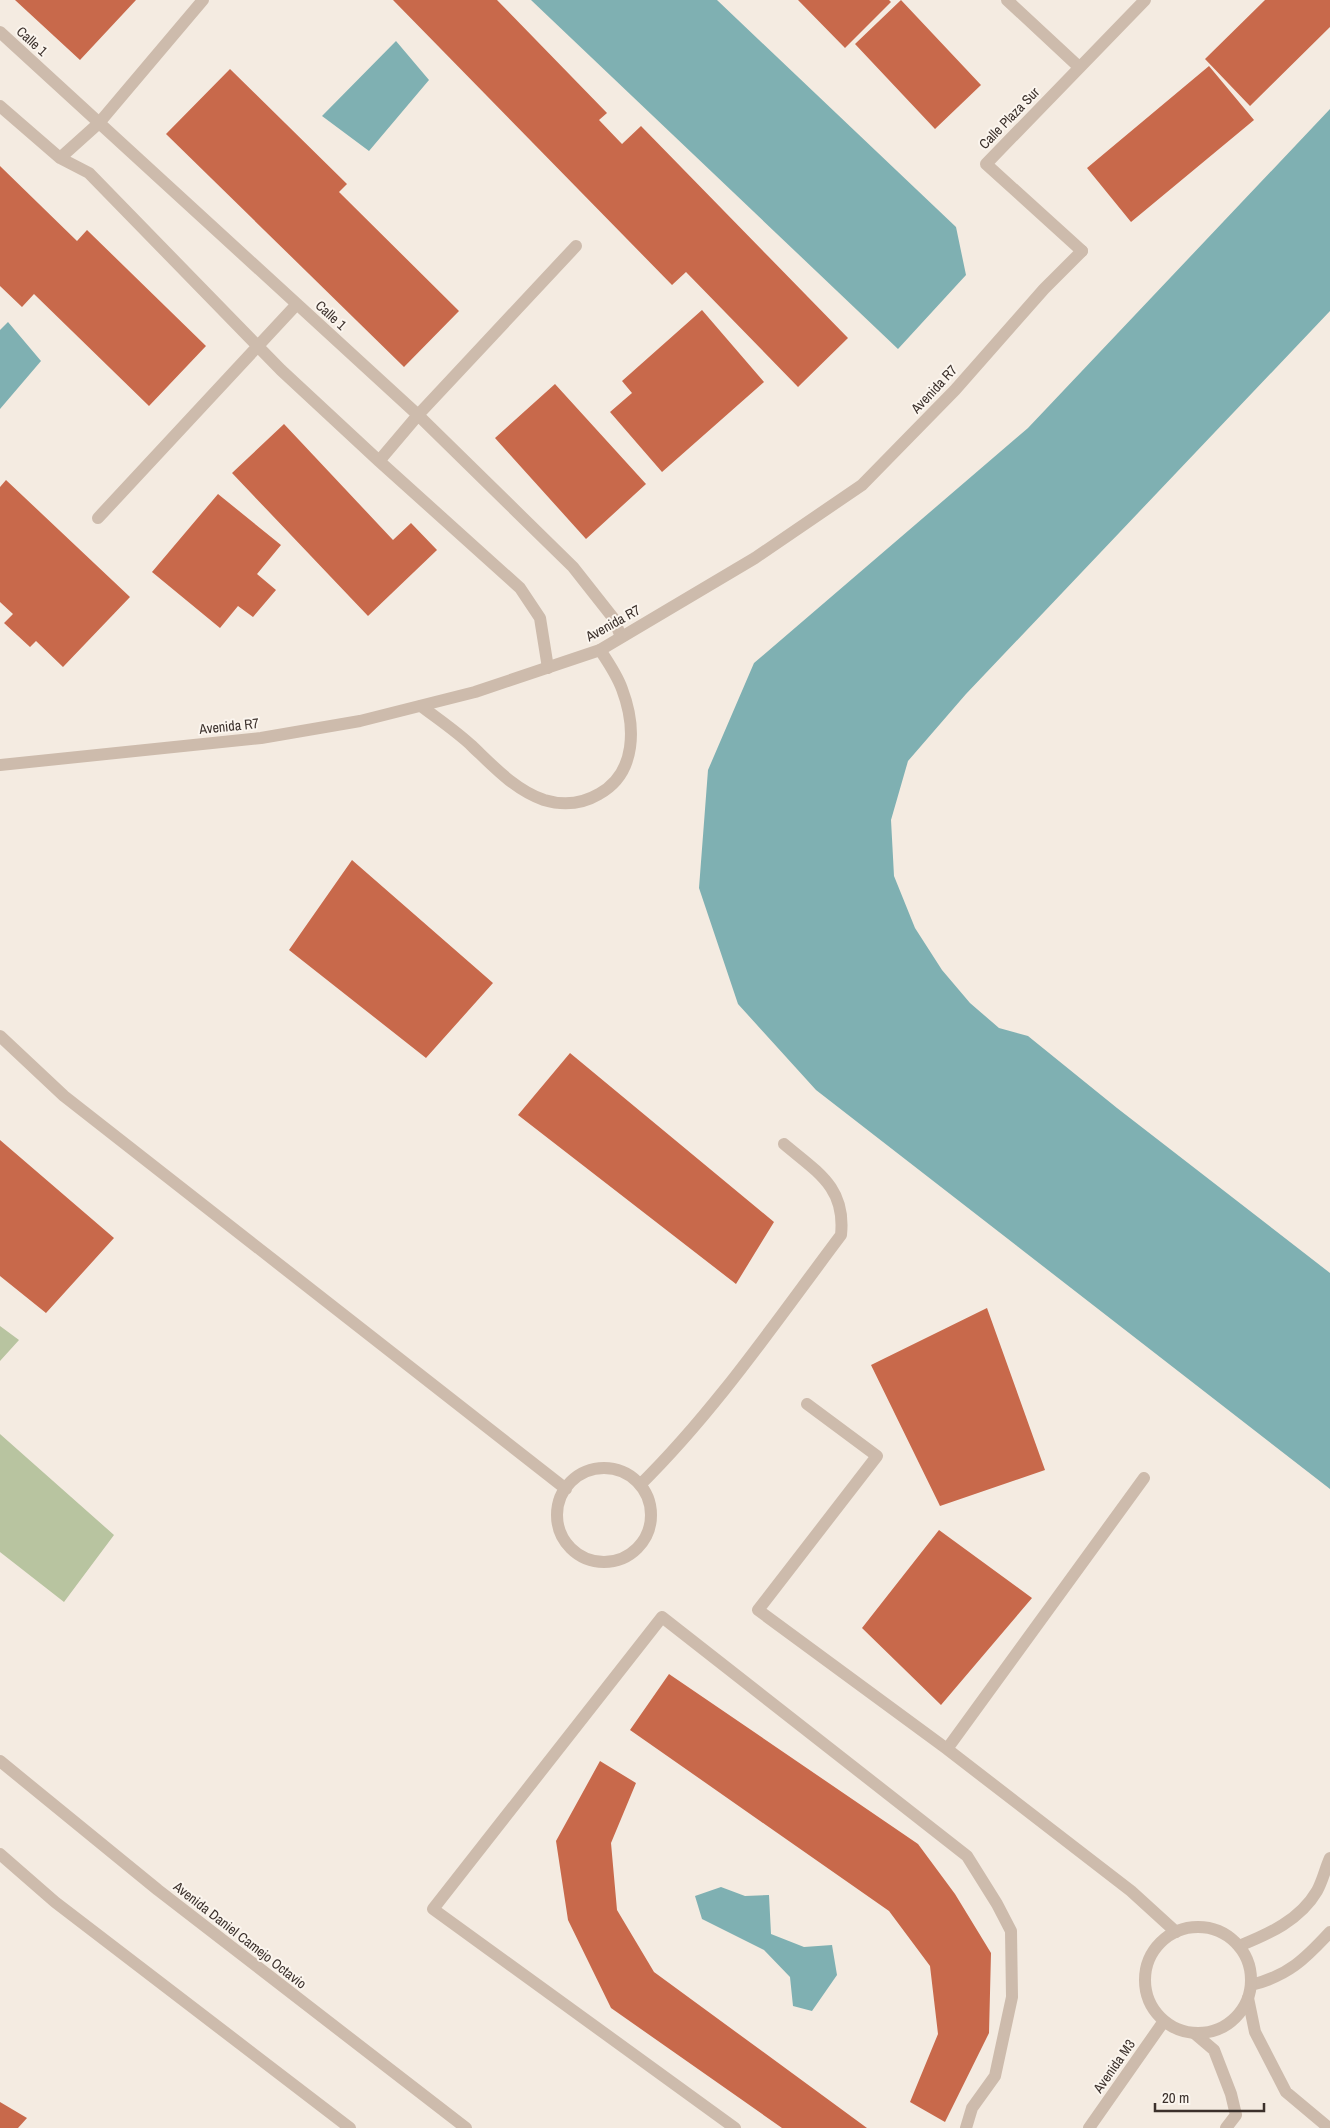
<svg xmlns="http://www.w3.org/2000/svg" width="1330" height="2128" viewBox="0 0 1330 2128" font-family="'Archivo Narrow',sans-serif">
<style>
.green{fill:#b8c4a0}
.water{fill:#7fb0b2}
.building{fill:#c8694b}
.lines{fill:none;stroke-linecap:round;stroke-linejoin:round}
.service{stroke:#cdbbac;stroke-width:12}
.minor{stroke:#cdbbac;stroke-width:12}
.tertiary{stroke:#cdbbac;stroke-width:12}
.labels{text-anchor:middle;stroke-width:4;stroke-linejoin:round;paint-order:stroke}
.street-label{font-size:14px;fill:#3b302b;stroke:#fbf5ee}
</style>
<rect width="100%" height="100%" fill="#f4ebe1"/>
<!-- green -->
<path class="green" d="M0,1326L19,1340L0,1361Z
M0,1434L114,1535L64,1602L0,1552Z"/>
<!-- water -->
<path class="water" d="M531,0H717L956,227L966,275L898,349Z
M396,41L429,80L369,151L322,116Z
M1330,109V311L966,694L908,761L891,820L894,876L915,928L942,970L970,1003L999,1028L1028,1036L1117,1108L1330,1273V1489L816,1090L738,1004L699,888L708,770L754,663L1028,428Z
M8,322L41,361L0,409V330Z
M721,1887L745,1896L769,1895L771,1934L804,1947L832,1945L837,1975L812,2011L793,2006L790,1977L764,1950L702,1919L695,1896Z"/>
<!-- building -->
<path class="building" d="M15,0H136L80,60Z
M393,0H497L607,113L599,120L622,144L641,126L848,338L798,387L686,272L672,285Z
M798,0H889L891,2L845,48Z
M901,0L981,85L935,129L855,44Z
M1265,0H1330V27L1250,106L1205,59Z
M1209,66L1254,120L1131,222L1087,168Z
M230,69L347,184L339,192L459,311L404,367L166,134Z
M0,166L77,241L87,230L206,346L149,406L34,294L22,307L0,286Z
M702,310L764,382L662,472L610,412L632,393L622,381Z
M555,384L646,484L586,539L495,438Z
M284,424L393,540L411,523L437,550L368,616L232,473Z
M6,480L130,597L63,667L36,641L30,647L4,623L13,614L0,602V487Z
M218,494L281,545L257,574L276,590L253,617L238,606L220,628L152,572Z
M352,860L493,983L426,1058L289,950Z
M570,1053L774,1222L736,1284L518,1115Z
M0,1140L114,1238L46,1313L0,1276Z
M987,1308L1045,1470L940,1506L871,1365Z
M939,1530L1032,1598L941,1705L862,1628Z
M669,1674L918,1844L955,1894L991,1953L989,2033L945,2122L910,2102L938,2034L930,1966L889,1911L630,1730Z
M600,1761L636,1783L611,1843L617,1910L654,1972L867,2128H782L611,2008L568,1920L556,1841Z
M0,2102L27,2118L18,2128H0Z"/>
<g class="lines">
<!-- service -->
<path class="service" d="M1007,0L1079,67
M0,32L418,415L573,567L614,619L621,637
M0,106L60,158L89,173L281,370L379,461L520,588L540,618L548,668
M60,158L99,123L203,0
M1082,251L986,164L1145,0
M379,461L418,415L576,246
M98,518L297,304
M421,706C438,719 456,731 472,746C493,766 515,790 544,800C564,806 582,804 599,794C637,773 636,726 622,689C617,675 608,662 600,650
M0,1036L64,1096L566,1489
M807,1404L877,1456L758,1610L947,1749
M557 1515a47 47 0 1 1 94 0a47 47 0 1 1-94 0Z
M1144,1478L947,1749L1131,1891L1176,1932
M640,1485C716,1410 777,1320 841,1235C846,1187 817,1172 784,1144
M1239,1946C1269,1934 1300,1920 1317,1891C1323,1880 1325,1869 1330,1858
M1251,1985C1288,1976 1305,1959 1330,1932
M1248,1998L1255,2032L1286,2092L1329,2128
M1194,2033L1214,2050L1231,2094L1236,2115L1226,2128
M735,2128L433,1909L662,1617L967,1856L997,1904L1011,1931L1012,1997L995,2076L972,2108L966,2128"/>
<!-- minor -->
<path class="minor" d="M0,765L261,738L360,721L475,692L600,650L755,558L862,485L955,390L1044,289L1082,251
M1145 1980a53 53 0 1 1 106 0a53 53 0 1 1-106 0Z
M1089,2128L1164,2021"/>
<!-- tertiary -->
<path class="tertiary" d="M0,1761L158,1890L466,2128
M0,1854L55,1902L350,2128"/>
</g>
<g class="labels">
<!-- street labels -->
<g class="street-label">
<text transform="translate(32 41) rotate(42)" y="5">Calle 1</text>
<text transform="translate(1009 118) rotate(-46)" y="5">Calle Plaza Sur</text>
<text transform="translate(331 315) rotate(42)" y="5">Calle 1</text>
<text transform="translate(934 389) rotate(-47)" y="5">Avenida R7</text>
<text transform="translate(613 623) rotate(-29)" y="5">Avenida R7</text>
<text transform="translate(229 726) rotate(-6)" y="5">Avenida R7</text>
<text transform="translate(240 1935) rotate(38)" y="5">Avenida Daniel Camejo Octavio</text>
<text transform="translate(1114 2066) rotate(-55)" y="5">Avenida M3</text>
</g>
</g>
<!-- scale -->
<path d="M1155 2103v8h109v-8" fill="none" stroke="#3b302b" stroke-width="2.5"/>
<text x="1162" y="2103" font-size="15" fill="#3b302b" stroke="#fbf5ee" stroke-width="4" paint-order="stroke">20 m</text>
</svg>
